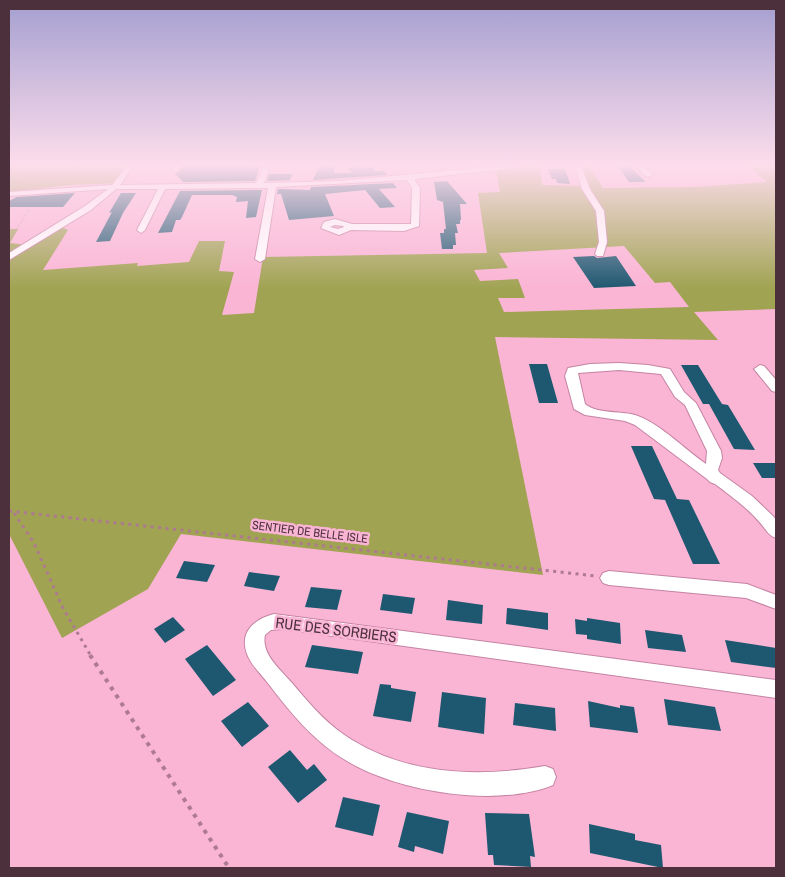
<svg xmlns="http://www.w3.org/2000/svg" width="785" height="877" viewBox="0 0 785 877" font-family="'Archivo Narrow',sans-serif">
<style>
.green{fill:#a0a352;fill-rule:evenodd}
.building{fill:#1d5770}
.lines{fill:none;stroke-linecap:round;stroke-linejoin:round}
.minor-casing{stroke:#c583a2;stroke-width:2}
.path-far2{stroke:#ad7a91;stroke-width:1;stroke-dasharray:1 2;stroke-linecap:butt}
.path-far1{stroke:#ad7a91;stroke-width:3;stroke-dasharray:3 4.5;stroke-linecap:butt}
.path{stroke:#ad7a91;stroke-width:4;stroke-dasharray:4 5.5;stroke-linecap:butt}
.minor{fill:#fff;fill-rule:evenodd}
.labels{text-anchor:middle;stroke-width:5;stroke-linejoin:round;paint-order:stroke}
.street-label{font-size:12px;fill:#4c303c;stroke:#fab4d4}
.near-street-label{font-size:15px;fill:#4c303c;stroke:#fab4d4}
</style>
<rect width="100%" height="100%" fill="#fab4d4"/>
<!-- green -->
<path class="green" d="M9,166H135L123,183L70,185L9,192Z
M526,166H540L542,185L587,186L581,166H589L603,188L693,187L767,182L748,166H776V309L694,312L718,340L495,337L543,575L181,534L148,589L62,638L9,534V229H18L10,243C14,243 20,245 23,244C40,241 49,220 68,230L43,270L138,263L137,266L189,262L199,241H225L219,271L234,272L222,315L254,313L263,257L487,253L478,193L500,192L496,170ZM624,246L655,283L670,282L689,307L504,312L498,298H525L518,279L480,281L474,270L508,268L499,253Z"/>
<!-- building -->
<path class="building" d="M184,166H260L255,181L183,182L175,173H177Z
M319,166H335L334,173H352L348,169L352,166H357L361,170V167H374V171H384L387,175L313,180Z
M618,166H629L646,182H629Z
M548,169H565L570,184L557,183L556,179H552Z
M269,174H292L290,180L267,181Z
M447,181L467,204H460L461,220H460V224H456L458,233H455L456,245H453V249H442L440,233H444V229H446L443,202L437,200L434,182Z
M393,183L397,188L379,189L395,207L380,208L365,190L325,194L334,216L289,220L281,194H277L278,189L310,190L311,187Z
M262,190L256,217L246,218L248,201L236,202L237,197L232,195H192L182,217L180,220H176L172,232L158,233L180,191Z
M75,193L63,207H9V201L17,197Z
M121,193H136L123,213L110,241L96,242L112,212L109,213Z
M594,256L597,258L616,256L636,286L594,288L573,257Z
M529,364H547L558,403H539Z
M681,365H698L722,404L728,405L755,450L734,449L709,404H703Z
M631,446H652L677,499L689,500L720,564H693L665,500L654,499Z
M753,463H776V478H762Z
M184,561L215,565L207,582L176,578Z
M249,572L280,576L274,591L244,586Z
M311,587L342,590L337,610L305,607Z
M383,594L415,598L412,614L380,610Z
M448,600L483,605L482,624L446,620Z
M507,608L548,613V630L506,624Z
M173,617L185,630L165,643L154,629Z
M587,618L620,623L621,644L587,639V635L576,634L575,619L587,621Z
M645,630L682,635L686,652L648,648Z
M725,640L776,648V668L731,662Z
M207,645L236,680L213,696L185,659Z
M312,645L363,652L358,674L305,667Z
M380,684L391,685V688L416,692L411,722L373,716Z
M442,692L486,698L484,734L438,727Z
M664,699L715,707L721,731L668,725Z
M588,701L620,708V705L634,707L638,733L590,727Z
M248,702L269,726L242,747L221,721Z
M515,703L555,708L556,731L513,725Z
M290,750L307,770L314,764L327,780L298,803L268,767Z
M343,797L380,805L373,836L335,827Z
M407,812L449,821L443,854L415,846L414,852L398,847Z
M485,813L529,814L535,857L530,856L531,867L494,865L493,855H488Z
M589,824L635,834V840L661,845L663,868L590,853Z"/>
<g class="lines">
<!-- minor casing -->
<g class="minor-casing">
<path id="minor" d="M127,166H133L120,185L256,183L264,166H270L264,183L339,181L498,166H517L514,168L414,179L420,188L419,226L404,231L351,230L339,235L321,228L324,222L335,219L352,224H411L412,188L407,180L276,187L265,259L260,262L255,259L268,188L165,189L145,230L141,233L137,230L158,189H116L91,210L9,260V253L85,206L108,189L9,196V192L112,185ZM335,225L343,226L344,227L338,229L330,227Z
M176,166H182L176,172L172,170Z
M575,166H581L590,189L604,211L607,242L603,256H597L595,254L599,242L596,211L582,189Z
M636,166H643L653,175L646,177Z
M619,363L648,365L670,369L684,392L696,403L721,451L722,458L718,470L720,473L752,496L774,517L776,521V538C769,536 767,531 762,525C749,509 731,496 715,484L710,482L707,479L635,425L625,421L585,415L574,409L565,376L568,368L590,364ZM619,370L661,374L675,397L685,405L707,451L706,464C684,449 663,426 638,416C622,410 599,415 585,404L578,373Z
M760,365L764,366L776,380V392L772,391L754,369Z
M609,571L747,584L776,595V609L746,598L609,585L603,583L600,578L603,573Z
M274,614L776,680V698L282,629L271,630L265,635C261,654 280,669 292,683C307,701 323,720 343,734C402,775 476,778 545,766L553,769L556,777L553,785C497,808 398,792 347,761C314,742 290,712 267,682C260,673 251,665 247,654C239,632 254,619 274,614Z"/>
</g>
<!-- path-far2 -->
<path class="path-far2" d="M108,178L107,172L113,166
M20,183L55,177L81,166
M9,241L29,210"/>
<!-- path-far1 -->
<path class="path-far1" d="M9,511L596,576
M14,513L34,543L63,608L91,656"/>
<!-- path -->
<path class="path" d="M90,655L229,868"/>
<!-- minor -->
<use href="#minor" class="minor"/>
</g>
<!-- sky -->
<linearGradient id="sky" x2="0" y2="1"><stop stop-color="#a49fd0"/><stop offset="0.57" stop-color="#fdddec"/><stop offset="1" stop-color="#fdddec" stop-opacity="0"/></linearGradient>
<rect width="785" height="289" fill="url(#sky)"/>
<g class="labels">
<!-- street labels -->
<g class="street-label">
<text transform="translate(310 532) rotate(7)" y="4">SENTIER DE BELLE ISLE</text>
</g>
<!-- near-street labels -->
<g class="near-street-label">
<text transform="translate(336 630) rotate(7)" y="5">RUE DES SORBIERS</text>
</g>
</g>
<!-- border -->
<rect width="785" height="877" fill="none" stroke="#4c303c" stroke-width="20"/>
</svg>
